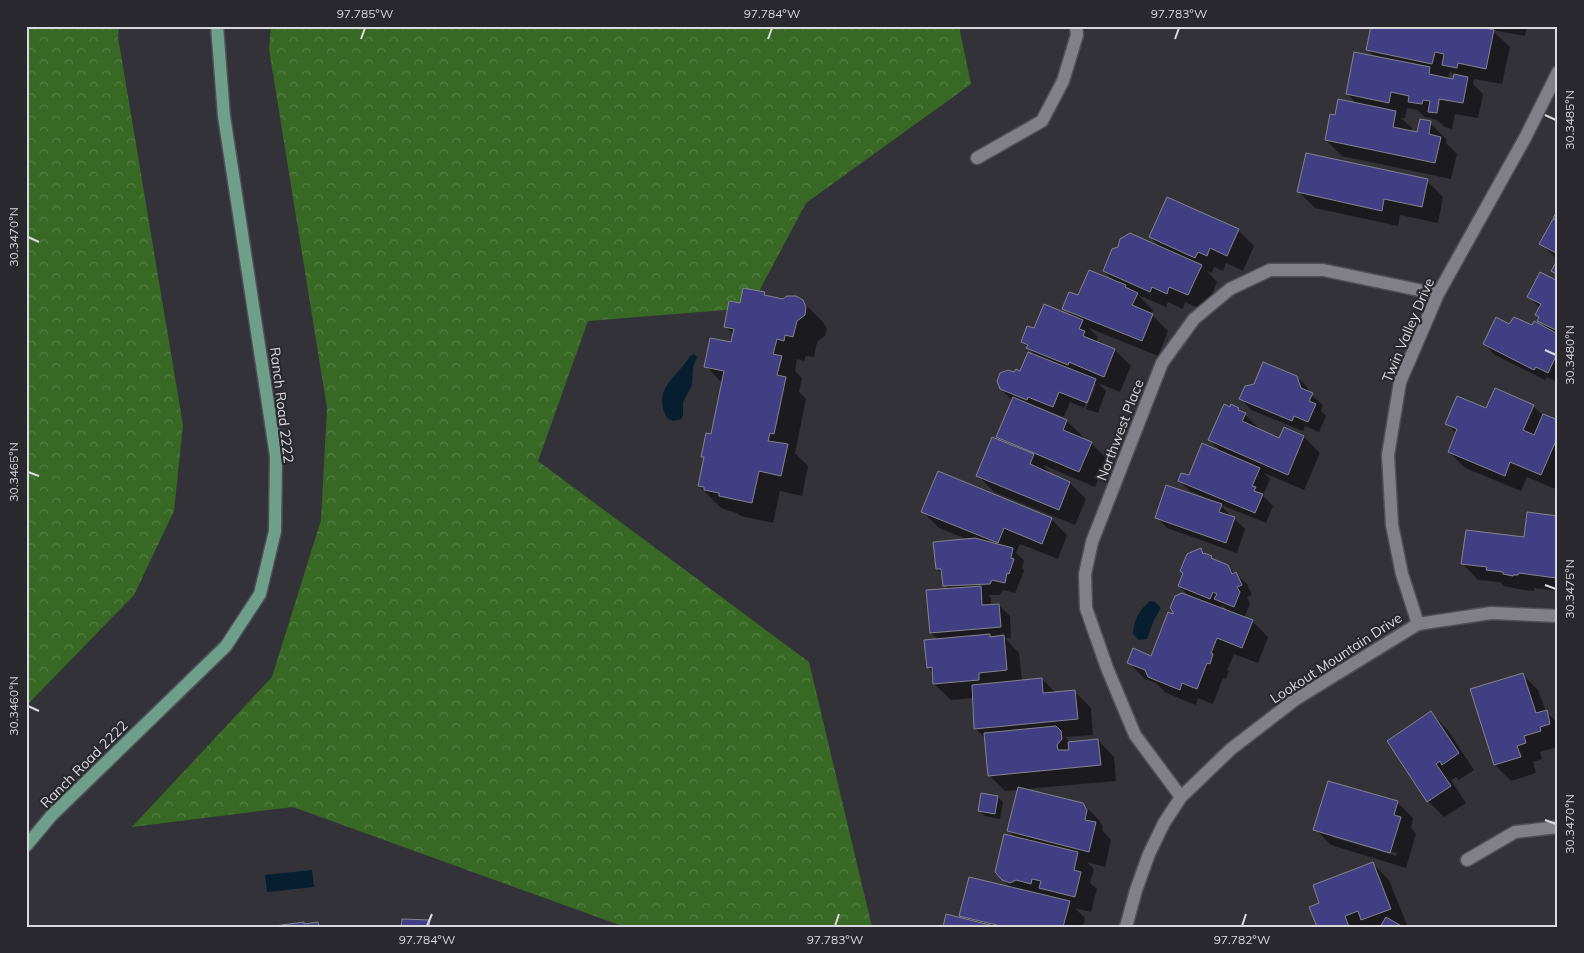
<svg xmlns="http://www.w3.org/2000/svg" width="1584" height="953" viewBox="0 0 1584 953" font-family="Mulish,sans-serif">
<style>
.forest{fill:url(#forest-crowns)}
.water{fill:#071e30}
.shadow{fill:#0007;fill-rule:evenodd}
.building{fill:#423e83;stroke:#84848d}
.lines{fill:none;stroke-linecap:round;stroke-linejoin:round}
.minor-casing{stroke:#504f55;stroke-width:15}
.major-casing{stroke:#504f55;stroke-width:15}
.minor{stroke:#817f87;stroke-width:12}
.major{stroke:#6d9f8b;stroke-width:12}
.ticks{fill:none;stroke:#dad9dd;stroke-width:2}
.labels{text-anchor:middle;stroke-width:4.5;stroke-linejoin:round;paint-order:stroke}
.street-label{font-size:14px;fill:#dad9dd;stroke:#2a282f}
.neatline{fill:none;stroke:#dad9dd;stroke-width:2}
.ticks-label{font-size:12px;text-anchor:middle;fill:#dad9dd}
</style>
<defs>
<pattern id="forest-crowns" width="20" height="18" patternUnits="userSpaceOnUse" patternTransform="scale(1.25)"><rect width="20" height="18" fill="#376925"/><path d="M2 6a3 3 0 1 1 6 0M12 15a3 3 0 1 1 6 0" fill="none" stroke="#537e44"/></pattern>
</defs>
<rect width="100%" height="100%" fill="#343239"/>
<!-- forest -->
<path class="forest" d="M26,26H119L118,37L183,425L174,511L134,595L26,706Z
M271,26H959L971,84L806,203L750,308L588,321L538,461L809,662L872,927H625L293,807L132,827L272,677L321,520L327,408L269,49Z"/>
<!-- water -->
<path class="water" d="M694,354L697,357L693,367L692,385L683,402V416L681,419L673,421L667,418C651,389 677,378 690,356Z
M1150,601L1155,602L1161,608L1154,620L1147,639L1139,640L1133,634C1134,620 1139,610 1150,601Z
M312,870L314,887L267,892L265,875Z"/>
<!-- shadow -->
<path class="shadow" d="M1372,26H1527L1525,36L1492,30L1510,47L1502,84L1474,79L1473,84L1483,94L1478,118L1455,114L1452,129L1445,127L1437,120L1425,117L1417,110L1407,108L1405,118H1401L1412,128L1411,132L1418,133L1430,123L1446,139V143L1457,154L1451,179L1342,156L1326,140L1336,117L1357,104L1347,94L1375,57L1367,50ZM1450,71L1455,76L1454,80L1448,79ZM1439,92L1442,93L1438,111L1436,109Z
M1427,181L1443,197L1438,223L1400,215L1398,226L1315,208L1299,192Z
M1558,213V260L1540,243Z
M1238,230L1254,246L1243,271L1226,263L1223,271L1214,267L1212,273L1207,271L1217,282L1205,311L1185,302L1183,309L1168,302L1166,307L1138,295L1153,310L1151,314L1168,331L1158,356L1089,328L1098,337L1096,343L1115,350L1131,366L1120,392L1098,383L1106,391L1098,413L1086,409L1096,384H1093L1084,408L1070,402L1064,417L1039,407L1038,409L1067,421L1083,437L1082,439L1091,443L1107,459L1095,487L1043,465L1049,471L1048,474L1070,483L1086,499L1075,525L994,492L978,476L1005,444L998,436L1013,401L1001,389L1015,374L1021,372L1036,356L1022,342L1035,330L1073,317L1064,308L1079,297L1115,282L1104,271L1162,249L1150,237Z
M1558,283V383L1547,377L1545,380L1495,355L1484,344L1532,327L1548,330L1539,320L1540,318L1536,315L1540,308L1529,297Z
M764,293L768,297L783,301H802L823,322L827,329L825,336L817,342L814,357L806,356L804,361L797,359L795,371L802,378L799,392L806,399L795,453L808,466L802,496L780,491L773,523L741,516L737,513L726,510L720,507L699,486L705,459L703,456L712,435L723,384L706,366L732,344L734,335L725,326L741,304Z
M1297,377L1308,388L1309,393L1323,405L1321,411L1326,416L1319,432L1305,426L1303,431L1251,410L1241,399Z
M1533,406L1544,416L1558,421V490L1527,477L1521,491L1465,468L1449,452L1457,434L1447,424L1487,410Z
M1239,409L1261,430L1280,440L1285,429L1304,437L1320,453L1304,490L1264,473L1270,479L1263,496L1273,506L1266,523L1219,504L1245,529L1237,553L1167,528L1157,518L1204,499V497L1190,491L1179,481L1189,477L1222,453L1209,440Z
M923,512L1051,519L1067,535L1058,559L1020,544L1016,553L1024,560L1022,568L1024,571L1015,593L1003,590L1000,595H988L991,598V605H999L1010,616L1011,638H1005L1019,653L1022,681L1042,679L1056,693L1075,692L1091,708L1093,735L1065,737L1071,743L1098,740L1114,757L1116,781L1025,789L1083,804L1099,820L1103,827L1102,830L1111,840L1105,867L1087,862L1094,869L1090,883L1097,889L1091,912L1075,908L1085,918L1083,927H944L965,920L961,915L1011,888L1003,880L1016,838L1009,831L1019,790L1005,791L989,775L986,739L975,728L974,698L951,700L934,684L933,673L928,667L938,640L931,633L949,589L944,585L943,575L937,569L969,540L939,528Z
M1558,517V591L1534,588V591L1529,590V591L1504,586L1500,582L1478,580L1462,563L1525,538Z
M1201,550L1216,561L1227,566L1247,584L1252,595L1247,597L1250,604L1244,618L1252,621L1268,637L1258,663L1234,654L1227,670L1229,671L1226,679L1223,678L1213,704L1198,698L1196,705L1166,693L1156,683L1145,679L1129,663L1152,657L1173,616L1191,598L1179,586ZM1222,605L1229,612L1221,609Z
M1522,674L1538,690L1546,712L1558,723V742L1556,743L1557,747L1540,752L1542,759L1533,762L1536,773L1511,781L1495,765Z
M1431,713L1447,729L1474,770L1459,780L1456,777L1451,780L1466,803L1444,817L1428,801Z
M998,797L1003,802L1000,819L985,816L979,811Z
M1397,802L1413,818L1411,828L1416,834L1406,868L1331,845L1315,829ZM1332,834L1397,853L1396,856L1332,837Z
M1373,864L1389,880L1407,925L1402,927H1318L1321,904Z"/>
<!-- building -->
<path class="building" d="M1371,26H1477L1494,30L1486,69L1458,63L1457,68L1442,65L1444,54L1435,52L1432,64L1366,50Z
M1354,52L1430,67L1429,74L1453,79L1454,74L1468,77L1463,103L1439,99L1437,113L1428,112L1430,101L1423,100L1422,104L1408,102L1409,96L1391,92L1389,103L1346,94Z
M1338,99L1396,111L1393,127L1417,132L1420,119L1431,121L1429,134L1441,137L1435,163L1325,140L1330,114L1335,115Z
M1306,153L1428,179L1422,207L1384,199L1382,211L1297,192Z
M1167,197L1239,229L1227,256L1210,248L1207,256L1198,252L1195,258L1149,237Z
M1558,210V221L1553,218Z
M1553,219L1558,222V254L1539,244Z
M1130,233L1202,265L1188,295L1169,287L1167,294L1152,287L1150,292L1103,271L1112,249L1118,247L1120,239Z
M1558,259V275L1551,271Z
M1089,270L1126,285L1125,287L1138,293L1132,305L1153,314L1142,341L1062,309L1069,292L1078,295Z
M1540,272L1558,281V331L1537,321L1539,317L1535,315L1541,304L1527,297Z
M743,288L765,292L764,295L783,299L787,296H796L803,300L806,307L805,315L797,321L793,337L785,335L784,341L777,339L773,354L782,356L777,375L786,377L774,434L770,433L768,441L788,444L781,476L759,471L752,503L719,496V493L704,490V487L698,486L704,457H701L706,433L711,434L724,371L704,367L710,338L731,342L734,329L724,327L729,301L740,303Z
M1044,304L1083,320L1079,329L1085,331L1083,336L1115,349L1104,377L1069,362L1068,365L1026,348L1028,345L1021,342L1027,326L1034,328Z
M1496,317L1509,324L1514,317L1532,325L1534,321L1558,334V349L1555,353L1557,354L1548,373L1536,367L1534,370L1483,344Z
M1028,352L1096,379L1087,403L1059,392L1053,407L1028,397L1027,400L1000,389L997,381L1000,373L1008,370L1014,372L1016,369L1020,371Z
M1263,362L1297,376L1301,388L1313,393L1309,401L1316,404L1308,422L1294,416L1292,421L1239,399L1245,386L1254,384Z
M1495,388L1534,405L1523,430L1534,435L1543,414L1558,420V436L1541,475L1510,462L1505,476L1448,452L1457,429L1445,424L1457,396L1486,408Z
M1013,397L1067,420L1063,430L1092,442L1079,472L996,437Z
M1224,404L1230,407L1231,404L1239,408L1238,410L1246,413L1242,421L1279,438L1284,427L1304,436L1288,475L1208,440Z
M992,437L1034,454L1030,464L1070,482L1059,510L976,476Z
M1202,443L1260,468L1252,486L1256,487L1254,491L1263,494L1255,513L1178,481L1181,473L1189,475Z
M938,471L1052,518L1042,544L1004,528L998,543L921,512Z
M1166,485L1222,504L1219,512L1235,517L1226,543L1155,518Z
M1527,512L1558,516V583L1555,582L1556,578L1519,573L1518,575H1513V576L1503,574V572L1486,570L1487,567L1461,564L1466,530L1524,537Z
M975,538L1013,548L1011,558L1014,559L1009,574L1007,573L1005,583L992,580L990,584L943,586L941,569H936L933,542Z
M1201,548L1203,554L1204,553L1212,556L1211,558L1228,565L1232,574L1236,572L1242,585L1237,587L1240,592L1234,607L1214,599L1217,594L1213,592L1210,599L1178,586L1183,573L1180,571L1187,554Z
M981,586L982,605L999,604L1001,627L930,633L926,590Z
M1182,593L1253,620L1242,648L1217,638L1211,653L1213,654L1210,664L1207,663L1197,689L1182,683L1180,690L1148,677L1145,670L1127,663L1133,648L1151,656L1168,612L1173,614V612L1170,608L1175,596Z
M990,634V637L1004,635L1007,670L979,673V680L933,684L932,667L927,668L924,640Z
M1523,673L1536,713L1547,710L1550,724L1540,727L1541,731L1524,736L1526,743L1517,746L1521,757L1494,765L1470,689Z
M1042,678L1043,693L1075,690L1078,719L974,729L972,685Z
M1431,711L1459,753L1442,765L1440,761L1436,764L1451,786L1427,802L1387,741Z
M1056,726L1061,731L1062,739L1057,745L1058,750H1069L1068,742L1098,739L1101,765L988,776L984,733Z
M1328,781L1398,801L1394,815L1401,817L1390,853L1313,830Z
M1018,787L1083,803L1087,810L1085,820L1096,822L1089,852L1007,831Z
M981,793L998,796L995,814L978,811Z
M1004,834L1078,852L1074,870L1081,872L1075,897L1039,888L1041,881L1032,879L1031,884L1016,880L1010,883L1002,880L995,872Z
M1373,862L1391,909L1361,920L1358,911L1345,916L1349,927H1317L1309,907L1319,903L1313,885Z
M969,877L1070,901L1063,927H1005L959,916Z
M946,914L998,927H943Z
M1386,917L1403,927H1380Z
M402,919L430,920L429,927H401Z
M304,922V924L318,922L319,927H267Z"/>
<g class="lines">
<!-- minor casing -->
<g class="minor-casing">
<path id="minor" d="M977,158L1042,121L1063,81L1077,35L1076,26
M1418,624L1402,574L1392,525L1388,455L1400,382L1438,294L1525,138L1558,72
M1181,797L1135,735L1107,668L1086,608L1085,574L1092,542L1162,363L1194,319L1230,289L1270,270H1323L1438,294
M1467,860L1515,832L1558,827
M1126,927L1136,890L1149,854L1164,823L1181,797L1231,749L1296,699L1418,624L1491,613L1558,616"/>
</g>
<!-- major casing -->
<g class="major-casing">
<path id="major" d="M26,846L52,815L226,646L260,594L275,531L276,456L224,116L217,26"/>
</g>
<!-- minor -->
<use href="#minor" class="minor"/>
<!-- major -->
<use href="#major" class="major"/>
</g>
<!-- ticks -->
<path class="ticks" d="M361,39L365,28M768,39L772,28M1175,39L1179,28M1545,115L1556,120M28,237L39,242M1545,350L1556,355M28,472L39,476M1545,585L1556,589M28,706L39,711M1545,820L1556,824M427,926L432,914M835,926L839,914M1242,926L1246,914"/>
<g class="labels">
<!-- street labels -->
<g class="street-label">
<text transform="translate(1408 330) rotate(-67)" y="5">Twin Valley Drive</text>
<text transform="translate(282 405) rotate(83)" y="5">Ranch Road 2222</text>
<text transform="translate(1120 430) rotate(-69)" y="5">Northwest Place</text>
<text transform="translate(1336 658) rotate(-33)" y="5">Lookout Mountain Drive</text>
<text transform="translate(84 764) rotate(-45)" y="5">Ranch Road 2222</text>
</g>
</g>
<!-- border -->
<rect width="1584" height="953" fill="none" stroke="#2a282f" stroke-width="55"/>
<rect x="28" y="28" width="1528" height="898" class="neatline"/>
<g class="ticks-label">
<text x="365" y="18">97.785°W</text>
<text x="772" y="18">97.784°W</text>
<text x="1179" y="18">97.783°W</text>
<text transform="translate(1570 120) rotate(-90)" y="4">30.3485°N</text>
<text transform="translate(14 237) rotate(-90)" y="4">30.3470°N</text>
<text transform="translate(1570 355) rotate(-90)" y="4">30.3480°N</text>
<text transform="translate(14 472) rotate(-90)" y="4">30.3465°N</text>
<text transform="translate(1570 589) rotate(-90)" y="4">30.3475°N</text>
<text transform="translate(14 706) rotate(-90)" y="4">30.3460°N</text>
<text transform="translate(1570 824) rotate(-90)" y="4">30.3470°N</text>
<text x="427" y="944">97.784°W</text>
<text x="835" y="944">97.783°W</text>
<text x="1242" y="944">97.782°W</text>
</g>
</svg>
